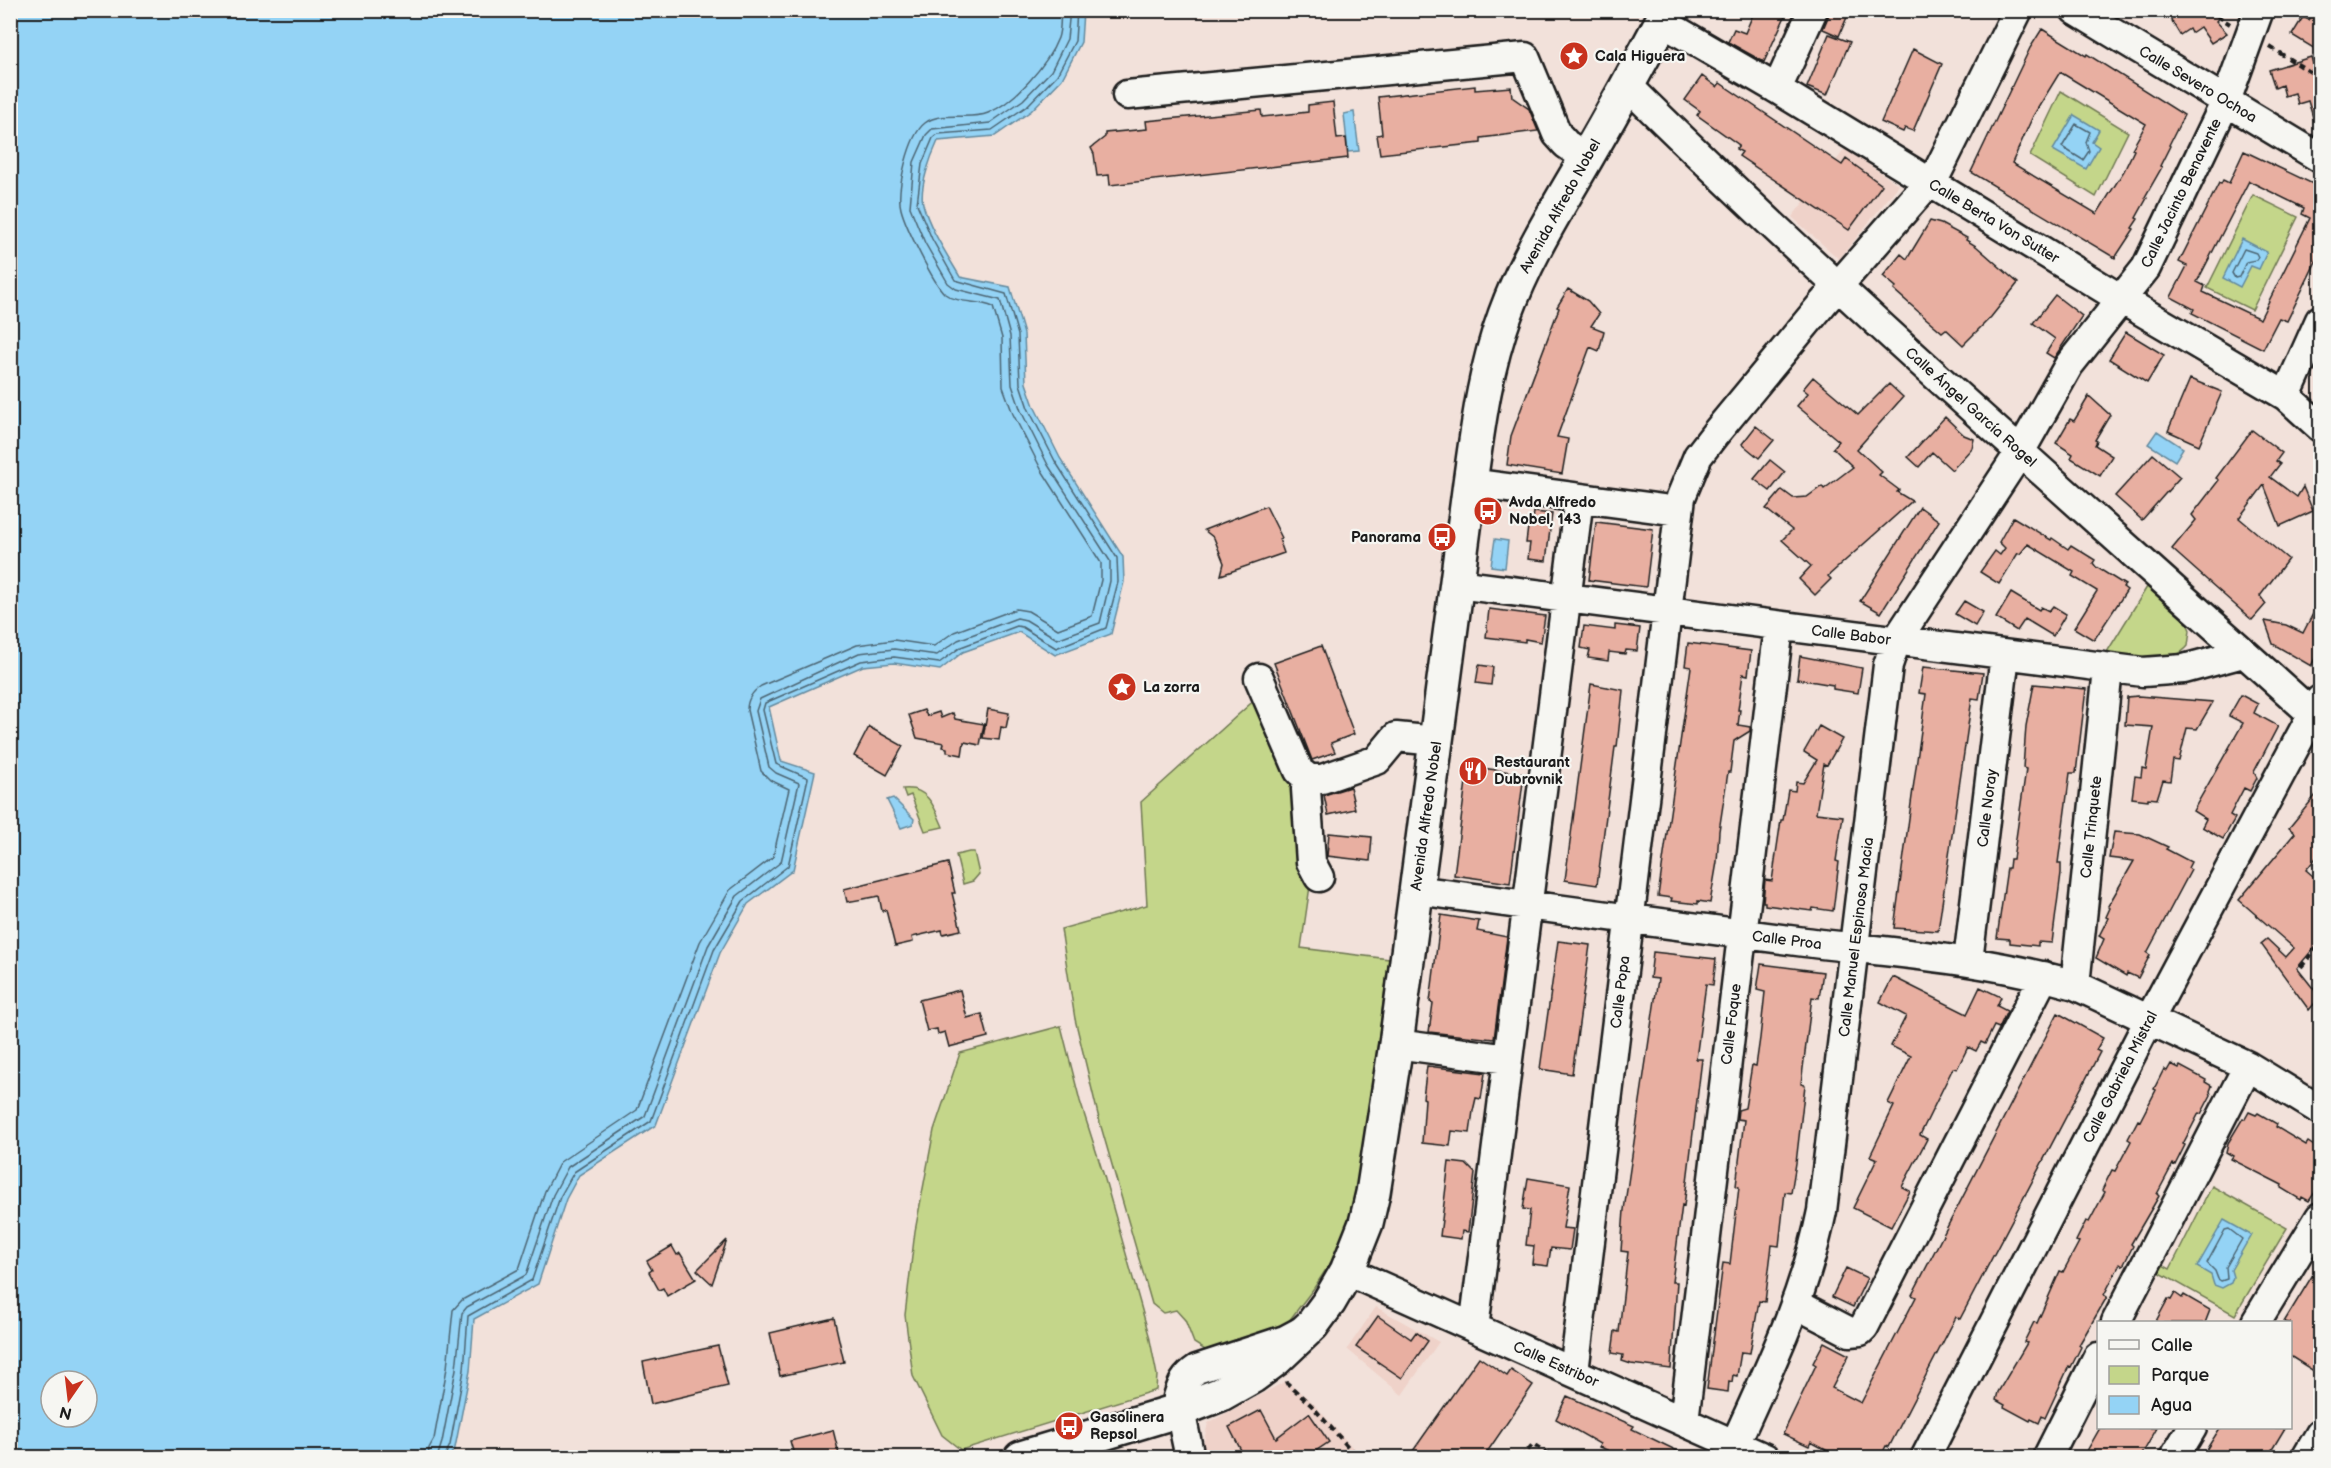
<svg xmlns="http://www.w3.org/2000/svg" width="2331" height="1468" viewBox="0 0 2331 1468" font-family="'Balsamiq Sans',sans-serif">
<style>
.built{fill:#efd2c9}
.green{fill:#c4d68a;stroke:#707953;stroke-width:1.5}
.water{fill:#94d3f5;stroke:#648a9e;stroke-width:1.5;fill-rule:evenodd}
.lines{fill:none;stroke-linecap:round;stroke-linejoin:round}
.shore{stroke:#4c6573;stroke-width:1.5}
.building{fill:#e8afa1;stroke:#1c1c1c;stroke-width:1.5;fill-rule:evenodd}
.minor-casing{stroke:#1c1c1c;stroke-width:33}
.major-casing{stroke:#1c1c1c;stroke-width:38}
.path{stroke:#1c1c1c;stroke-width:4;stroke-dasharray:6 4.5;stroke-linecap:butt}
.minor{stroke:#f6f6f2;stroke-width:28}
.major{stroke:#f6f6f2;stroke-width:33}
.labels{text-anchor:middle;stroke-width:4.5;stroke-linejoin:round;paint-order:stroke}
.poi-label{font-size:15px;font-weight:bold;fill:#1c1c1c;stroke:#f6f6f2;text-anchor:start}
.street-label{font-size:15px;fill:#1c1c1c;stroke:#f6f6f2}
</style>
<rect width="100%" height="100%" fill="#f2e1da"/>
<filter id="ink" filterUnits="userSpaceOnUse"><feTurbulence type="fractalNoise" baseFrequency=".0167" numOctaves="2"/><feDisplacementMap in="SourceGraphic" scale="12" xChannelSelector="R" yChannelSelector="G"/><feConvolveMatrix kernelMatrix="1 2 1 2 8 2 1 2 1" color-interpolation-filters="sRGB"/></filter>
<g filter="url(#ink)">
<!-- built -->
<path class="built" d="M1845,149L1899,185L1839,259L1792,217Z
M1376,1307L1439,1342L1402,1395L1347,1349Z
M1286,1381L1311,1401L1361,1457L1200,1458L1208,1423Z"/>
<!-- green -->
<path class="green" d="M2061,91L2128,132L2096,197L2030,156Z
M2253,195L2298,217L2252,310L2207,288Z
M2147,587L2187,623L2190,630L2188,646C2170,668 2131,656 2107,652Z
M1259,696L1297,783L1311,879L1301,948L1389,959L1363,1156L1352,1208L1338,1251L1314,1288L1282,1330L1213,1355L1194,1343L1185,1320L1176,1310L1163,1313L1152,1304L1100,1123L1075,1019L1061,929L1147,905L1141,802Z
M903,789C928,786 935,808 943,827L925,831L911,795L906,797Z
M969,852H974L979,874L973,881L963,884L956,855Z
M1061,1026L1080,1101L1104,1176L1149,1335L1157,1375L1156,1390L961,1450L942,1435L913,1376L905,1315L915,1231L934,1130L960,1053Z
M2212,1186L2287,1228L2235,1315L2155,1270L2159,1263L2170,1269Z"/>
<!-- water -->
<path class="water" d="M10,11H1083L1081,42L1062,79L1031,111L995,136L938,141C931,156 919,187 923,204C929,228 948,256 960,277L1010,287L1024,334L1026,383L1034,406L1060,458L1123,557L1124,582L1111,634L1055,655L1019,632L963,652L940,670L894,663L863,666L769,707L781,761L815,772L793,870L748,904L720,953L656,1125L579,1175L566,1199L538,1284L474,1319L470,1371L455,1448L449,1457H11ZM51,1381H87V1417H51Z
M1354,112L1359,151L1348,152L1344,114Z
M2074,115L2099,130L2092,142L2099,147L2086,169L2053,150Z
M2242,239L2267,252L2259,269L2251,266L2240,287L2223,278Z
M2157,431L2183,448L2175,461L2148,444Z
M1495,539L1508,541L1505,568L1491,566Z
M893,798L914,819L913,824L901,828L887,800Z
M2224,1220L2251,1235L2231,1270L2233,1277L2231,1283L2222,1288L2214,1285L2211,1275L2197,1267Z"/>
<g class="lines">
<!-- shore -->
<path class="shore" d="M2076,124L2090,132L2086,142L2089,151L2083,160L2062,147Z
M2244,249L2256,253L2258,257L2256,260L2246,262L2239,277L2235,278L2232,273Z
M2229,1229L2242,1239L2226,1267L2227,1279L2221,1281L2218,1279L2215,1271L2207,1263L2225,1230Z
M428,1458L429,1448L434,1439L447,1368L453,1310L462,1300L519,1269L545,1191L560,1162L637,1110L700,942L730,890L773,857L789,789L770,780L761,771L747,710C747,699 752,692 761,686L857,645L894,640L934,646L954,632L1016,609L1028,611L1058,629L1092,616L1101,580V563L1041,469L1013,414L1003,387L1002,338L993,307C979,300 958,304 945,294C933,283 905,225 901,209C896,190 909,135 925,123C942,110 969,121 988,113C1014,103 1048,64 1058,38C1061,30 1060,19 1061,10
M437,1458L442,1442L456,1369L462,1313L467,1307L526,1275L553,1195L568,1167L645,1116L708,946L737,896L781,862L799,783L776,773L769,767L756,711L760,699L859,653L894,649L937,655L958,640L1017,618L1026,620L1057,639L1100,623L1110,581V561L1048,465L1021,411L1012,385L1010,336L1000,300L956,289L948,283L925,243L910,207L914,162L926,135L932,129L990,123L1023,100L1051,71L1067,39L1070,10
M444,1458L450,1445L464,1370L468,1316L532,1280L560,1197L574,1172L651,1121L714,950L743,901L788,866L808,778L776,764L763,710L765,703L861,661L894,657L939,663L961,647L1017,626L1022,627L1056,648L1106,628L1118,582L1117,558L1055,461L1028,408L1020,384L1018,335L1006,294L955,280L932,239L917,204L922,164L933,138L938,134L992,130L1027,106L1057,75L1075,41L1077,10"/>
</g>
<!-- building -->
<path class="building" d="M1755,10H1788L1764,62L1728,42L1734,29L1745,33Z
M1831,10H1850L1839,36L1823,29Z
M2165,10H2225L2216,21L2227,33L2211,43L2200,27L2191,33L2189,29L2180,35Z
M2315,10H2320V52L2292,35L2303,17L2309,20Z
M2042,29L2086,56L2087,54L2184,115L2169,145L2170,146L2160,166L2162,167L2145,197L2147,198L2136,218L2138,219L2132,228L2134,229L2115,258L1971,172L2030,48ZM2060,72L2146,124L2132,149L2134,150L2124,171L2097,214L2012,163L2033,116Z
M1829,34L1850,42L1827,95L1807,87Z
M1913,49L1942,64L1913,131L1905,128L1903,132L1881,122Z
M2311,57L2320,87V130H2317L2308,101L2298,104L2295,93L2285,96L2282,85L2275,88L2269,70Z
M1702,76L1717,87L1720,83L1842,165L1846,159L1882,185L1849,230L1739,156L1742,152L1736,149L1739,145L1697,115L1700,111L1685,100Z
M1475,86V90L1511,87L1512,97L1529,109L1538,131L1481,138V143L1380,154L1377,135L1382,134L1378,97Z
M1333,102L1337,139L1346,138L1348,158L1110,185L1109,175L1097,176L1094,154L1091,148L1105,137V133L1147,129L1146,121L1261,110L1262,117L1308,112V105Z
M2244,151L2315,185L2320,174V253L2287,321L2279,318L2263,349L2192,313L2194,309L2171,297L2187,266L2179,262L2219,183L2221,184L2223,180L2229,183ZM2249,181L2304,208L2302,214L2310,218L2260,319L2203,292L2205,286L2197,282Z
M1930,221L1941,224L1967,238L1966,240L1976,246L2018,283L1991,317L1963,345L1946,329L1942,332L1921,314L1894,290L1896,287L1883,276L1901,254L1907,259Z
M1568,289L1588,301L1599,314L1591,326L1604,331L1599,351L1590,347L1557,437L1568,439L1562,474L1507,465L1511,436L1559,308L1557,307Z
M2055,295L2082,316L2054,358L2046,353L2055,339L2033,323Z
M2126,332L2164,355L2147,383L2109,359Z
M1813,377L1858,415L1889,384L1903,397L1857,449L1882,472L1879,475L1899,490L1897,492L1912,501L1828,576L1831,579L1815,595L1799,579L1811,566L1782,540L1792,530L1766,509L1782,490L1793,498L1807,497L1822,486L1824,489L1853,467L1833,448L1839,441L1797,406L1808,393L1803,389Z
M2190,379L2222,392L2199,445L2168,431Z
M2089,396L2110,415L2095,440L2097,441L2095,445L2112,456L2100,476L2071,458L2073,454L2056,443L2070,419L2074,421Z
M1945,417L1964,435L1974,439L1972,448L1952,470L1932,452L1919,467L1908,457Z
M1756,426L1774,440L1759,458L1742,444Z
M2252,430L2282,453L2276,461L2280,464L2270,477L2297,497L2303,487L2313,511L2280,526L2264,485L2239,518L2288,559L2260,596L2266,604L2252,620L2172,549L2196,520L2192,515L2219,480L2216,478Z
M2153,454L2180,477L2142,520L2115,496Z
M1770,460L1785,472L1770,491L1754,479Z
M1266,506L1282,538L1279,539L1284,553L1221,575L1224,563L1214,538L1204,530Z
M1920,507L1939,521L1881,613L1860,601Z
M1534,512L1552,514L1546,561L1528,559L1530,543H1526L1528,527L1532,528Z
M2013,517L2051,540L2052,538L2068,549L2071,545L2095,560L2093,563L2096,567L2125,585L2123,587L2127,590L2094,640L2074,628L2097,591L2072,576L2074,572L2028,544L2020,554L2018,553L1999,584L1980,572L1995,551L2000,555L2005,548L1999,542Z
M1596,522L1653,529L1646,587L1589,580Z
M2011,593L2039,610L2041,607L2049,611L2053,606L2066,614L2053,636L2025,619L2017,631L1996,618Z
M2320,600V649L2311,666L2273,644L2265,621L2286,625L2303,633Z
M1964,601L1983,612L1975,626L1955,614Z
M1489,609L1545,616L1541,642L1525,639V642L1486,637Z
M1615,625L1640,628L1637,651L1626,650L1625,654L1609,652L1608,661L1588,658L1590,650L1581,648L1584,626L1615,630Z
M1688,643L1751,651L1748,675L1743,674L1738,710H1740L1738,725L1750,727V731L1734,741L1730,772H1728L1719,831L1717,862L1710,903L1698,901V904L1671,901L1672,898L1658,896L1691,667L1685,666Z
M1321,646L1354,734L1331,743L1335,752L1312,760L1274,663Z
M1800,656L1862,668L1858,693L1833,689V685L1797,679Z
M1479,665L1493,667L1491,685L1476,683Z
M1923,667L1983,673L1979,699L1972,698L1938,931L1894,928L1926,694L1919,693Z
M1591,684L1623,690L1617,747H1615L1597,885L1565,880Z
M2034,684L2086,689L2076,773H2070L2058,863H2061V873L2052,943L2038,942V946L2010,943V939L1997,938L2007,868H2009L2010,859H2013L2026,769L2023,768L2026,726Z
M2241,695L2258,704L2254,713L2278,726L2254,772L2257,778L2250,791L2244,788L2230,815L2235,818L2223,839L2202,827L2206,819L2193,811L2243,723L2229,716Z
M2138,696L2213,702L2197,729L2187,728L2179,761L2173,760L2170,781L2163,780L2157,799L2148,798V800L2132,798L2135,776L2141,777L2142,768L2146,769L2153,727L2125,725L2127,697Z
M988,709L1009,713L1006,728L1001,727L999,740L983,738Z
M924,710L927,716L939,712L941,718L953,713L955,719L984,724L980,745L964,742L962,755L947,752V748L943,747L944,743L917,738L909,715Z
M1819,726L1842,739L1827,765L1824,764L1816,813L1843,816L1836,861L1839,862L1833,911L1813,908L1812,911L1765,905V902H1763L1765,880L1772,881L1781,820H1783L1788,790L1795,791L1796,782L1803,783L1817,760L1804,752Z
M869,727L903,746L887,775L854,756Z
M1468,766L1524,774L1510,883L1454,875Z
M1350,787L1355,809L1328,815L1324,795Z
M2320,790V853L2306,870L2320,882V941L2297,968L2320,997L2309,1010L2261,944L2267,939L2286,957L2294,948L2239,900L2295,833L2289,828Z
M2114,832L2140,834L2168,847L2166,849L2191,862L2188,868L2191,870L2147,953L2150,955L2138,978L2127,973L2126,976L2096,958L2104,939L2099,936L2108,918L2106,917L2110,908L2108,906L2134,861L2109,858Z
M1329,833L1372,837L1370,861L1327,856Z
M948,863L955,893H952L961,930L943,934L942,930L912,937L913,942L895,946L886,910L882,911L879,896L847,902L844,889Z
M1441,915L1479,921L1477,931L1507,937L1494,1039L1429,1032L1433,1003L1430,1002Z
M1558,941L1590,945L1572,1074L1540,1069Z
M1653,952L1716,959L1713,985L1706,984L1696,1059H1702L1684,1206L1682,1205L1672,1282H1677L1671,1369L1631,1364L1622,1361L1623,1355L1612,1353L1615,1331L1619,1332L1628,1252L1621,1251L1624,1210L1658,979L1650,978Z
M1761,964L1823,972L1819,998L1812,997L1801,1084L1805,1085L1796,1163L1791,1193L1785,1192L1779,1246L1772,1245L1765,1302L1759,1301L1750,1353L1741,1352L1737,1376L1733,1375L1732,1382L1729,1381L1728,1392L1707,1389L1723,1263L1730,1264L1739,1187L1736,1186L1744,1120L1737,1119L1738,1110L1745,1108L1752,1065L1756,1066L1760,1038L1765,992L1757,990Z
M1893,977L1967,1014L1980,987L2001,997L1997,1006L2007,1011L1999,1028L1994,1026L1985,1044L1981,1042L1976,1051L1968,1047L1957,1069L1953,1068L1920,1135L1927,1139L1902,1187L1910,1191L1891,1227L1853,1208L1877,1159L1870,1156L1894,1106L1888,1103L1911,1056L1891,1046L1906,1016L1880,1002Z
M960,990L967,1018L982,1014L988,1037L949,1047L945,1032L938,1034L937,1029L927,1031L919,1000Z
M2058,1013L2103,1038L2096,1050L2100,1052L1960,1319L1956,1317L1889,1447L1886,1446L1880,1458H1841L1811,1442L1809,1446L1783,1434L1816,1365L1813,1363L1824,1342L1849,1355L1832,1388L1861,1403L1916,1297L1912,1295Z
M2171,1064L2179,1068L2180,1066L2206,1080L2205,1082L2212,1086L2210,1091L2211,1095L2201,1114L2199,1113L2183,1144L2185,1145L2175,1165L2173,1164L2157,1194L2159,1196L2131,1244L2133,1246L2123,1266L2120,1264L2104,1295L2107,1297L2079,1345L2081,1347L2071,1367L2069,1366L2045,1418L2042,1416L2039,1423L2031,1419L2030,1421L2004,1407L2005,1405L1996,1400L1998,1392L2027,1343L2024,1342L2034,1322L2037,1323L2060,1271L2063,1272L2079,1242L2076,1241L2086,1221L2089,1222L2105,1192L2102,1190L2112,1170L2115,1171L2131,1141L2128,1139L2138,1120L2140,1121L2156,1090L2154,1089L2164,1069L2167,1071Z
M1427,1066L1485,1073L1481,1099L1476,1098L1473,1111L1470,1133L1452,1131L1450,1146L1422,1143L1425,1099L1423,1098Z
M2249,1112L2256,1115L2258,1113L2277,1124L2276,1127L2306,1145L2308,1142L2320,1150V1185L2309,1201L2302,1197L2301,1200L2281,1188L2282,1185L2231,1159L2233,1156L2226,1152L2228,1143L2243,1118L2245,1119Z
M1449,1162L1466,1164L1475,1173L1468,1232L1462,1231L1461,1239L1440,1236Z
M1528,1178L1570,1185L1563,1228L1573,1229L1570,1250L1551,1248L1548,1266L1532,1264L1534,1246L1526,1245L1530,1210L1523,1209Z
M727,1240L712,1284L697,1270Z
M672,1246L677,1255L680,1253L696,1279L667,1296L663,1288L659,1290L649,1272L652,1270L647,1261Z
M2320,1263V1375L2290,1356V1323L2284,1322Z
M1846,1268L1867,1278L1853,1307L1832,1297Z
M2175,1293L2182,1298L2184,1295L2210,1310L2205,1323H2155L2168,1299L2171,1300Z
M1378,1316L1411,1339L1416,1332L1428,1341L1402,1378L1356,1347Z
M834,1318L844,1362L780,1376L770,1333Z
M718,1346L728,1386L651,1404L643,1362Z
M1479,1357L1507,1376L1511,1370L1533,1385L1483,1458H1408Z
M1567,1396L1634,1426L1632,1429L1692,1458H1618L1606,1452L1607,1450L1599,1447L1600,1444L1556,1419Z
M1261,1410L1276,1438L1309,1413L1329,1442L1305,1458H1245L1229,1427Z
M2100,1428H2157L2140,1458H2083Z
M2220,1428H2285L2267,1458H2201Z
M833,1430L840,1458H795L790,1441Z"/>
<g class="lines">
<!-- minor casing -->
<g class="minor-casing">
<path id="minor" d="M2075,10L2320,158
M1662,22L1777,89L2121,299L2286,396L2320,427
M1628,86C1851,306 2088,511 2320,721
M1777,89L1813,10
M1127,95L1525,57L1557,134L1566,144L1586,158
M2286,396L2320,320
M1470,483L1678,511
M1457,584L2143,672L2184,669L2243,653
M1259,678L1299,771L1309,779H1322L1377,760L1396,737L1436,741
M1309,779L1306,789L1311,862L1319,877
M1416,890C1546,908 1675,925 1805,942C1895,953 1987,959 2075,985L2248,1066L2320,1110
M1968,961L2005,655
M2075,985L2108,669
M1396,1044L1508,1059
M1347,1271L1765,1458
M1796,1304L1850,1332L1860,1331L1864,1327L2044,976
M2116,1322L2248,1066
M2256,1322L2320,1217
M1474,1328L1579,498
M1574,1372L1681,497L1698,456L1715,434L1823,303L1937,173L2018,10
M1178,1397C1182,1384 1185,1377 1197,1369L1285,1340L1300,1332
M1180,1410L1190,1458
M1684,1421L1779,626
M1735,1444C1770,1367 1805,1295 1822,1211L1888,665L1896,641L2020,452L2069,365L2146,268L2226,101L2259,10
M1925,1458L2149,1020L2320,700
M2047,1458L2098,1357
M2174,1458L2192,1428
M2306,1458L2320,1434"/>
</g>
<!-- major casing -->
<g class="major-casing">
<path id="major" d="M1021,1458L1180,1410L1221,1394L1253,1376L1276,1359L1312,1325L1329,1302L1347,1271L1366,1223L1373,1193L1396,1044L1470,483C1478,426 1485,369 1505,315C1525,260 1555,212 1584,162C1613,112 1641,61 1668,10"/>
</g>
<!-- path -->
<path class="path" d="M2208,10L2230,24
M2307,10L2320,18
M2270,47L2320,78
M2301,967L2320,944
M2320,972L2319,974L2320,982
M1285,1384L1287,1383L1311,1405L1358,1458
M1521,1458L1533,1444L1555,1458"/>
<!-- minor -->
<use href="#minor" class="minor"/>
<!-- major -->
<use href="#major" class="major"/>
</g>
</g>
<!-- icons -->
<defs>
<g id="sight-disc" transform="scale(1.5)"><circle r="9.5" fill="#c8321e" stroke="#f6f6f2"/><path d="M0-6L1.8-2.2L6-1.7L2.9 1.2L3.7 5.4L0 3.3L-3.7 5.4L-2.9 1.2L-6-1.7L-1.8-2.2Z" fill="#fff"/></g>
<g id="bus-disc" transform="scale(1.5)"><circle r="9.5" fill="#c8321e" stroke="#f6f6f2"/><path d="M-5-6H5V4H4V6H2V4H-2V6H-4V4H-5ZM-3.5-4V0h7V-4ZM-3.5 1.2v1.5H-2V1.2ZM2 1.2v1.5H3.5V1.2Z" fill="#fff"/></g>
<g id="restaurant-disc" transform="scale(1.5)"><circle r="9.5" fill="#c8321e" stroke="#f6f6f2"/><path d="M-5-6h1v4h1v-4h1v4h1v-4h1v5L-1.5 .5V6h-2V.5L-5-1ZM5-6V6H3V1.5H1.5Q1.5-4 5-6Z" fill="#fff"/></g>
</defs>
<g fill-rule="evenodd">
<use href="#sight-disc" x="1574" y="56"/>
<use href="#bus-disc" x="1488" y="511"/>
<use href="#bus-disc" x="1442" y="537"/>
<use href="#sight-disc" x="1122" y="687"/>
<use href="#restaurant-disc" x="1473" y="771"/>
<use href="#bus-disc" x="1069" y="1426"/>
</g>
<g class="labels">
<!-- poi labels -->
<g class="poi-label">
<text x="1595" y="61">Cala Higuera</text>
<text x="1509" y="507">Avda Alfredo<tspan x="1509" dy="17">Nobel, 143</tspan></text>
<text x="1421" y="542" text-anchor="end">Panorama</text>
<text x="1143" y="692">La zorra</text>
<text x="1494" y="767">Restaurant<tspan x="1494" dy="17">Dubrovnik</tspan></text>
<text x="1090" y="1422">Gasolinera<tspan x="1090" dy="17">Repsol</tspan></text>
</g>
<!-- street labels -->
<g class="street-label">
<text transform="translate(2198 84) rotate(31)" y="5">Calle Severo Ochoa</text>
<text transform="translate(2181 193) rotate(-64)" y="5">Calle Jacinto Benavente</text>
<text transform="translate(1560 206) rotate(-61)" y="5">Avenida Alfredo Nobel</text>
<text transform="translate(1994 221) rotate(31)" y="5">Calle Berta Von Sutter</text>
<text transform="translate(1971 407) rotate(42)" y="5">Calle Ángel García Rogel</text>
<text transform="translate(1851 635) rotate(7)" y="5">Calle Babor</text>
<text transform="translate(1987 808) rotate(-83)" y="5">Calle Noray</text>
<text transform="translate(1426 816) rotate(-82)" y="5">Avenida Alfredo Nobel</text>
<text transform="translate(2091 827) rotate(-84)" y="5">Calle Trinquete</text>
<text transform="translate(1856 937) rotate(-83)" y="5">Calle Manuel Espinosa Macia</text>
<text transform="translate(1787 940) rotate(7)" y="5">Calle Proa</text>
<text transform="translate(1620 992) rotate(-83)" y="5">Calle Popa</text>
<text transform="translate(1731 1024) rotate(-83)" y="5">Calle Foque</text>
<text transform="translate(2120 1077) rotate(-63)" y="5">Calle Gabriela Mistral</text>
<text transform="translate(1556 1364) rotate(24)" y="5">Calle Estribor</text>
</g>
</g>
<!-- margin -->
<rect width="2331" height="1468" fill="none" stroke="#f6f6f2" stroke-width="36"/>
<rect x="18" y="18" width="2295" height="1432" fill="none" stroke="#1c1c1c" stroke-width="2" filter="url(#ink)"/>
<!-- legend -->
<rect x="2097" y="1321" width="195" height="108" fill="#f6f6f2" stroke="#9f9f9c" stroke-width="1.5"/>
<rect x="2109" y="1340" width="30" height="9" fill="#f6f6f2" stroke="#9f9f9c" stroke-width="1.5"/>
<text x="2151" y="1351" font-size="18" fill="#1c1c1c">Calle</text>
<rect x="2109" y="1366" width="30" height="18" fill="#c4d68a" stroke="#9f9f9c" stroke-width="1.5"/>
<text x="2151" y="1381" font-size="18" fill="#1c1c1c">Parque</text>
<rect x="2109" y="1396" width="30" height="18" fill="#94d3f5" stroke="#9f9f9c" stroke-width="1.5"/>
<text x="2151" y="1411" font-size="18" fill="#1c1c1c">Agua</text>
<!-- north arrow -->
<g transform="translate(69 1399) rotate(194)"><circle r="28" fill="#f6f6f2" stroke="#9f9f9c" stroke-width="1.5"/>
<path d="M0-4.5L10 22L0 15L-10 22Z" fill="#c8321e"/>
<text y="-9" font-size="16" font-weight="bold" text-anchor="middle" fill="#1c1c1c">N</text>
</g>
</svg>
